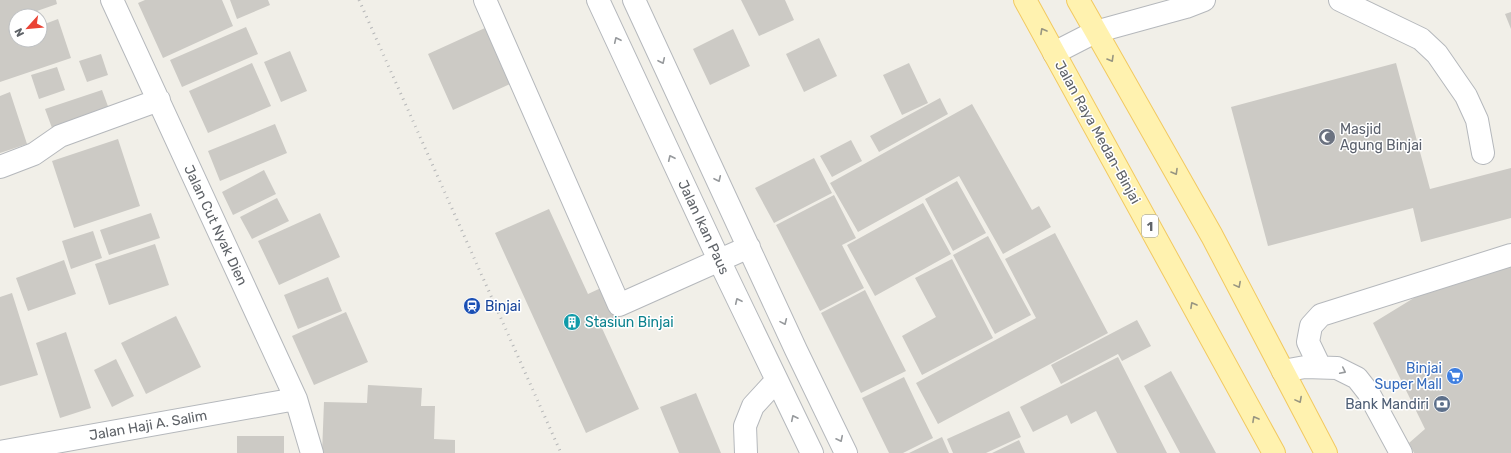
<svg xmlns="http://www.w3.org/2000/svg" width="1511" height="453" viewBox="0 0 1511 453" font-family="Rubik,sans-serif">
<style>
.building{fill:#cccac5}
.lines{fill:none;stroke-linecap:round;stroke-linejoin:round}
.minor-casing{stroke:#b5b8bc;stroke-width:24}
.major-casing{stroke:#f2c960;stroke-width:24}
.minor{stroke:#fff;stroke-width:22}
.major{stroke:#fff2af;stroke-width:22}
.rail{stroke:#b6b7b8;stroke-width:3;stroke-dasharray:1 5;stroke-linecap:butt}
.oneway{stroke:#979581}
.oneway2{stroke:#979a9d}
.labels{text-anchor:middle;stroke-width:3;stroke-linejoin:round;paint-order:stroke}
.shield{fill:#fff;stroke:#8f9295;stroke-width:1}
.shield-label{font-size:13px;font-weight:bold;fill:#5f6368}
.worship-label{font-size:14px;fill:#5b616d;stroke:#fff;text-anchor:start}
.street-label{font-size:14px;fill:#5f6368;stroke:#fff}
.transit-label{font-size:14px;fill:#164399;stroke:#fff;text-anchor:start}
.culture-label{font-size:14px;fill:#0d838f;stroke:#fff;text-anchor:start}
.shop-label{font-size:14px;fill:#366cbe;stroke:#fff;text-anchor:end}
.service-label{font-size:14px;fill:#4e5e75;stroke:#fff;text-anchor:end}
</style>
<rect width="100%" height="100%" fill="#f1efe8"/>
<!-- building -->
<path class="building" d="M0,0H56L57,4L37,11L38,16H16V40H40V21L42,25L58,19L71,58L0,82Z
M145,0H222L233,26L163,58L138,3Z
M230,0H268L270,5L237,19Z
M741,0H785L794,20L759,36Z
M1511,12V29L1505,14Z
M246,27L258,54L182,87L170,60Z
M485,28L510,84L453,110L428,54Z
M733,29L750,66L710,85L693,49Z
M819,38L837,76L804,92L786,54Z
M290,51L307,91L281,102L264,62Z
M101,54L108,75L87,82L79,61Z
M252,63L271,106L208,133L189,91Z
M909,63L928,103L902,115L883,75Z
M1396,63L1430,189L1511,168V218L1421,242L1413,208L1268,246L1231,107Z
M57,67L65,90L39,99L31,75Z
M102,90L109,109L52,128L45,109Z
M10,92L27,144L0,153V96Z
M940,98L948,114L879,152L870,136Z
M972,104L1032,210L1039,206L1051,227L1003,254L959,176L858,232L830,183Z
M275,124L287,153L220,181L208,151Z
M118,139L140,206L74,228L52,161Z
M851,140L862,161L832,177L820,156Z
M814,158L832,193L774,223L755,188Z
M264,170L276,194L233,215L222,192Z
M957,181L986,233L953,251L925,199Z
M834,195L856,238L842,245L864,288L820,311L776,225Z
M277,198L289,221L252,239L240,217Z
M923,203L951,254L875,296L847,245Z
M549,209L588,294L603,287L617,318L601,326L639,409L586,433L495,233Z
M151,213L160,238L109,255L100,230Z
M320,213L340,257L279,285L258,241Z
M93,231L102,258L71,269L62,241Z
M1055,233L1108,333L938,424L916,383L1036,318L1005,259Z
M988,236L1031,315L995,334L953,255Z
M155,244L169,285L109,305L95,264Z
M1511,258V453H1414L1409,443L1425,429L1373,323L1422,293Z
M952,259L993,338L922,375L902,336L936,317L915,278Z
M64,260L76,294L28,311L16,278Z
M328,277L342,311L298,329L284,295Z
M865,290L906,371L861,393L821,313Z
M12,293L38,375L0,386V297Z
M346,312L368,362L314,385L292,336Z
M176,316L201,367L146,394L121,343Z
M1137,320L1151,346L1122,361L1118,354L1061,384L1051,365Z
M66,332L91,408L60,418L36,343Z
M1118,357L1167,453H1117L1096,411L1071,424L1067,415L1033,432L1020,407Z
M116,359L134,396L112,407L94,370Z
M1171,371L1216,453H1180L1144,386Z
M904,377L933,438L903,453H889L862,398Z
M368,385L422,388L421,406H435L434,439L455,440V453H322L324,402L367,403Z
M696,393L721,453H679L660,407Z
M1009,411L1021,437L986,453H953L947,439Z
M237,436H284V453H237Z
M942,437L949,453H909Z
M1019,440L1025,453H992Z"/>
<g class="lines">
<!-- minor casing -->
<g class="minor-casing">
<path id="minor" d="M112,0L296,399L312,453
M485,0L619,305L749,247
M598,0L719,260L812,453
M634,0L796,350L846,453
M1340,0L1421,39L1437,54L1466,96L1477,120L1483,153
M1054,53L1095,32L1186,7L1204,0
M0,167L34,154L60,136L159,100
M1320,367L1308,342L1311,326L1321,315L1511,255
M1283,371L1305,367L1337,368L1357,378L1368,392L1401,453
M0,452L296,399
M746,453L745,426L753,406L776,381"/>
</g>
<!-- major casing -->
<g class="major-casing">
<path id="major" d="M1025,0L1274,453
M1078,0L1212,236L1326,453"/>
</g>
<!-- minor -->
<use href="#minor" class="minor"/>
<!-- major -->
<use href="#major" class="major"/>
<!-- rail -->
<path class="rail" d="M359,0L561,453"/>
</g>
<!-- one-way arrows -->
<defs><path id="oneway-chevron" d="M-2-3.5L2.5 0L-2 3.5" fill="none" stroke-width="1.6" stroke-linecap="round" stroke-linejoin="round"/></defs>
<g class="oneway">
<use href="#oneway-chevron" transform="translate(1043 31) rotate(-119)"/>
<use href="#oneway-chevron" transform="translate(1111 59) rotate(60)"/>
<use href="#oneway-chevron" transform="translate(1175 172) rotate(60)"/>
<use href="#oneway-chevron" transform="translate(1238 285) rotate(62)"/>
<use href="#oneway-chevron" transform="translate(1193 305) rotate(-119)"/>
<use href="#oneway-chevron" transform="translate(1299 400) rotate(62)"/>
<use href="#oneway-chevron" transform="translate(1255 419) rotate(-119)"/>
</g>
<g class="oneway2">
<use href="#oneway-chevron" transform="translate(617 40) rotate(-115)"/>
<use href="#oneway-chevron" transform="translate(662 61) rotate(65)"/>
<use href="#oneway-chevron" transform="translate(671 158) rotate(-115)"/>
<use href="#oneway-chevron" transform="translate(718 179) rotate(65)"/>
<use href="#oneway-chevron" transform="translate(738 301) rotate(-115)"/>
<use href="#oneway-chevron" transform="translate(784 322) rotate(66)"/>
<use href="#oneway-chevron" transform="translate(1343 371) rotate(26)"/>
<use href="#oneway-chevron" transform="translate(794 418) rotate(-116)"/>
<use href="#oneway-chevron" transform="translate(840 439) rotate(64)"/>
</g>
<!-- icons -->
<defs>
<g id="mosque-disc" transform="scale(0.9)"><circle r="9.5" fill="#6b7280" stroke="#fff"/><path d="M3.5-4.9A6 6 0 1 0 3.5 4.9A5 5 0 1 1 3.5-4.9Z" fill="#fff"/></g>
<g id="station-disc" transform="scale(0.9)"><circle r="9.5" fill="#1a4fb4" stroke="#fff"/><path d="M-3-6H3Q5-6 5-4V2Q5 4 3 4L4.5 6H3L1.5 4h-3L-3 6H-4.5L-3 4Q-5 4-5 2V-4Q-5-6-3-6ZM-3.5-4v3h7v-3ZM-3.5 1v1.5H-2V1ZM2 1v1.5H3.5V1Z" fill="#fff"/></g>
<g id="building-disc" transform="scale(0.9)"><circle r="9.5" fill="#0f9aa8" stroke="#fff"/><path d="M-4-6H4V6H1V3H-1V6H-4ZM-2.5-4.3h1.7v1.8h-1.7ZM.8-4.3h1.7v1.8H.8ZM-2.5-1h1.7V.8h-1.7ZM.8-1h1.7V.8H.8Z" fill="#fff"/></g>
<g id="supermarket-disc" transform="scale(0.9)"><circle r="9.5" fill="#3f7fe0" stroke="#fff"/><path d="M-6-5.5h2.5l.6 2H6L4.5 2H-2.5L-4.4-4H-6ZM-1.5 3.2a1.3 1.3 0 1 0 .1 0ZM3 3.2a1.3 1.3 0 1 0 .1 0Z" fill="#fff"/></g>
<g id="bank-disc" transform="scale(0.9)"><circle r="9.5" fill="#5c6f8a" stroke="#fff"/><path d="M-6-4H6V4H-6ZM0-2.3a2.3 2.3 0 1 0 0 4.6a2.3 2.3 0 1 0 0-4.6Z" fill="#fff"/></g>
</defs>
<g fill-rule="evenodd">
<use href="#mosque-disc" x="1327" y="137"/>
<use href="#station-disc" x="472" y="306"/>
<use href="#building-disc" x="572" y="322"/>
<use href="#supermarket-disc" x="1455" y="376"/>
<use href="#bank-disc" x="1442" y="404"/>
</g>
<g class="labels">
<!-- shield labels -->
<rect class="shield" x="1142" y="215" width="16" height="22" rx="3"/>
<g class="shield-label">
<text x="1150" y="231">1</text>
</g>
<!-- worship labels -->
<g class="worship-label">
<text x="1340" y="134">Masjid<tspan x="1340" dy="16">Agung Binjai</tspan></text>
</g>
<!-- street labels -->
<g class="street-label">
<text transform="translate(1098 132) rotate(61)" y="5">Jalan Raya Medan-Binjai</text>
<text transform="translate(216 225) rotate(65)" y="5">Jalan Cut Nyak Dien</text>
<text transform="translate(704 227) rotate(65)" y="5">Jalan Ikan Paus</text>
<text transform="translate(148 425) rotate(-10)" y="5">Jalan Haji A. Salim</text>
</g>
<!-- transit labels -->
<g class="transit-label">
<text x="485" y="311">Binjai</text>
</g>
<!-- culture labels -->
<g class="culture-label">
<text x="585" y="327">Stasiun Binjai</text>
</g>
<!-- shop labels -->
<g class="shop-label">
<text x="1442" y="373">Binjai<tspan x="1442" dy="16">Super Mall</tspan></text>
</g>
<!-- service labels -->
<g class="service-label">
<text x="1429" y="409">Bank Mandiri</text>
</g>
</g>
<!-- north arrow -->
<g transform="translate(28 28) rotate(243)"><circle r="19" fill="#ffffff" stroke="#bfc1c3"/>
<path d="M0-3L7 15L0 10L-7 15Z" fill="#ea4335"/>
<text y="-6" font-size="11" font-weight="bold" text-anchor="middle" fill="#5f6368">N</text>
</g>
</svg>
